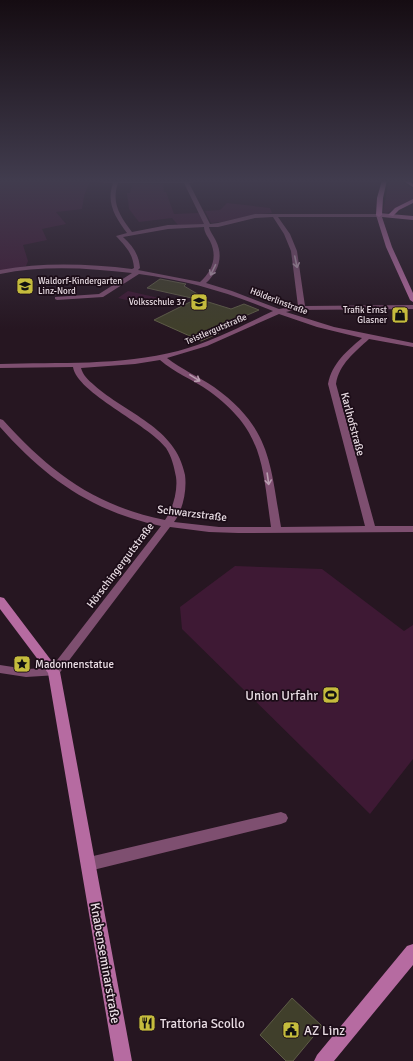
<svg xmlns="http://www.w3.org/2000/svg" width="413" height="1061" viewBox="0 0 413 1061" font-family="Signika,sans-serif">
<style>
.green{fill:#3e1934}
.building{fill:#403f2b;stroke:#5e5c47}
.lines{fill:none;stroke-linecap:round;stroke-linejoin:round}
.street{fill:#7e4f70;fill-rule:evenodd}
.secondary{fill:#b66ba1;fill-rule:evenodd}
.primary{fill:#e280c7;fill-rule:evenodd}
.oneway{stroke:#b89daf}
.labels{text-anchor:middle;stroke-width:3.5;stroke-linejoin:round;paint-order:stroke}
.far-poi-label{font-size:9px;fill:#e8dce3;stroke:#1c0d18;text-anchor:end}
.far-street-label{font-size:9px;fill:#e8dce3;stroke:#1c0d18}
.street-label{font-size:11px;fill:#e8dce3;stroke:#1c0d18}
.poi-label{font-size:11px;fill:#e8dce3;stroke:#1c0d18;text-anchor:start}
.near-poi-label{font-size:13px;fill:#e8dce3;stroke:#1c0d18;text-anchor:start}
.near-street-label{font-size:13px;fill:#e8dce3;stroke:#1c0d18}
</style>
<rect width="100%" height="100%" fill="#261621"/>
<!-- green -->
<path class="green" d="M0,180H90L84,196L82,209L56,212L66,224L42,229L47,240L23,245L28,261L26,266L0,271Z
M389,180H399L413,189V199L387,213L383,212Z
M133,184H163L164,192H166L174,214L199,213L205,224L178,225L172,218L139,222L129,209L127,193H130Z
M227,203L270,208L272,213L252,215L222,222L211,223L205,211L220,210Z
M128,291L159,298L148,305L118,298Z
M235,566L322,569L404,631L413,625V759L370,814L182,629L180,607Z"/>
<!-- building -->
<path class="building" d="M160,279L186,284L184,286L206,299L205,301L231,309L244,304L259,310L213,330L219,333L201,341L154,320L196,299L147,288Z
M292,998L322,1026L293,1061H286L260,1035Z"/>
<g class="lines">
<!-- street -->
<path class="street" d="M92,180H207L189,183L210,224L218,223L255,214H381V216L379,217H278L290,234L297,251L305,306L413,305V309L294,310L286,312L334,327L413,343V347L369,339C355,352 339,364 336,384L375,526H413V532L238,533L209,532L170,527L58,675L26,677L0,673V665L26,669L51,668L161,526C93,512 45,478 0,427V419L3,420C50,472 95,506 165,520C173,509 178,490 176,477C174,467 172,457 166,448C148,424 77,393 73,367L0,368V364C59,362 120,366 178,351C211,342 242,326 273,311C230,293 186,280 139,274L103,297L57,300L55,299V297L99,294L132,273C89,268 43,265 0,274V270C43,262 89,264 132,269L134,268C133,253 125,246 116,236L127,233C115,217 106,203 113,183L94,182ZM118,183H184L204,224L168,225L132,232C120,216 111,203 118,183ZM273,217L284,234L291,251L298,306L279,309L232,291L206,283C218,272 224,257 216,241C214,236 210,232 209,227H218L255,218ZM204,227C204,232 208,237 210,241C218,257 212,271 200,282L138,270L140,268C139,255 133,246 123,237L168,229ZM279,314L317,327L362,338C347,351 332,363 328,384L365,526L281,527C270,463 271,428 214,387C199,377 181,369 167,358L207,346ZM160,360C173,372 194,380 209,391C264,431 262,465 271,527H219L174,522C183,510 187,490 185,475C176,427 126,414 94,385C88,380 83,375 81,368L135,364Z
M281,812L286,814L288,818L286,822L281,824L89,871L84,869L82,864L84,859L89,857Z"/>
<!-- secondary -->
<path class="secondary" d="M379,213L413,216V220L382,217L392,247L413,293V302L410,300L386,247L376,215Z
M0,597L4,598L60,672L132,1061H114L48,673L0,609Z
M413,944V965L334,1061H314L317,1055L407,946Z"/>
<!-- primary -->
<path class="primary" d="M382,180H387L383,198L382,215L379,217L376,215L377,198Z
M402,180H408L413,184V187Z
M413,199V203L399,210L393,216L388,215L395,208Z"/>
</g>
<!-- one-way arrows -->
<defs><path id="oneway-shaft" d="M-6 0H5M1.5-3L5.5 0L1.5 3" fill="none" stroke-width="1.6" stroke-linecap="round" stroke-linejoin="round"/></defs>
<g class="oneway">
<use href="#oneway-shaft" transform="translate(296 262) rotate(78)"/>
<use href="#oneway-shaft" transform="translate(213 270) rotate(116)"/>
<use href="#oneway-shaft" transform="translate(195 378) rotate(31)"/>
<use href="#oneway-shaft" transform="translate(268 479) rotate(82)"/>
</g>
<!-- sky -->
<linearGradient id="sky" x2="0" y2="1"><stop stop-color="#150c12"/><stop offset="0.55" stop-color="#413c4e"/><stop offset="1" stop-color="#413c4e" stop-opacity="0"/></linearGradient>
<rect width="413" height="329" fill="url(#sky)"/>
<!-- icons -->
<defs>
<g id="school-square" transform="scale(0.9)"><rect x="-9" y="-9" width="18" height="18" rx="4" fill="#c5bc3d" stroke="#1c0d18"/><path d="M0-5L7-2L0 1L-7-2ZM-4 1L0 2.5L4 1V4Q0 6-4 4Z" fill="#111"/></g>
<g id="shop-square" transform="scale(0.9)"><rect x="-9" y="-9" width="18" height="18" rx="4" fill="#c5bc3d" stroke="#1c0d18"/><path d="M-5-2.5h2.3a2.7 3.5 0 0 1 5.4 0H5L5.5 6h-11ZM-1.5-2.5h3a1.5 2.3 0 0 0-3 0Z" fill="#111"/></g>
<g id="sight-square" transform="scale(0.9)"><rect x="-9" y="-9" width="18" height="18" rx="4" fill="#c5bc3d" stroke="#1c0d18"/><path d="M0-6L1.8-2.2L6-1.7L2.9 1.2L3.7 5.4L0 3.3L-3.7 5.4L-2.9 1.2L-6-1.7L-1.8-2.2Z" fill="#111"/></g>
<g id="stadium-square" transform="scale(0.9)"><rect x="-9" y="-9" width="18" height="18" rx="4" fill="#c5bc3d" stroke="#1c0d18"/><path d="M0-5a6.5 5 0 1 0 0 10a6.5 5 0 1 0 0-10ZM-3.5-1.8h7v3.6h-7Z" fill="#111"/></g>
<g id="restaurant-square" transform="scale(0.9)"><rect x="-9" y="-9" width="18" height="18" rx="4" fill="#c5bc3d" stroke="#1c0d18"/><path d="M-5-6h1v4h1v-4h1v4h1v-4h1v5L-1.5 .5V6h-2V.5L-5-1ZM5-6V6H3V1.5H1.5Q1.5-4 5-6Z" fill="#111"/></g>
<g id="civic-square" transform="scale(0.9)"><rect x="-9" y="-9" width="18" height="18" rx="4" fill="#c5bc3d" stroke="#1c0d18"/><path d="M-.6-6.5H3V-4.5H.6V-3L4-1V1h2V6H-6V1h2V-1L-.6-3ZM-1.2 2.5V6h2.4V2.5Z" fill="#111"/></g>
</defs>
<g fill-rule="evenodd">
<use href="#school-square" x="25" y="286"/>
<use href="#school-square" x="199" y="302"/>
<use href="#shop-square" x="400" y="315"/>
<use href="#sight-square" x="22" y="664"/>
<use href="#stadium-square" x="331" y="695"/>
<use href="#restaurant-square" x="147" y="1023"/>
<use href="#civic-square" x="291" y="1030"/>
</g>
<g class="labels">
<!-- far-poi labels -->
<g class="far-poi-label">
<text x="38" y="284" text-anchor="start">Waldorf-Kindergarten<tspan x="38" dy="10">Linz-Nord</tspan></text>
<text x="186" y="305">Volksschule 37</text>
<text x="387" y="313">Trafik Ernst<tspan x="387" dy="10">Glasner</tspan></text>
</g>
<!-- far-street labels -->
<g class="far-street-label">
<text transform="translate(279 301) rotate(21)" y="3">Hölderlinstraße</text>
<text transform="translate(216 329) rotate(-23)" y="3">Teistlergutstraße</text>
</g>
<!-- street labels -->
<g class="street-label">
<text transform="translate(353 424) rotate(75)" y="4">Karlhofstraße</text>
<text transform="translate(192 513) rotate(7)" y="4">Schwarzstraße</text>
<text transform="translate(120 565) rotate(-53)" y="4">Hörschingergutstraße</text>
</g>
<!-- poi labels -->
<g class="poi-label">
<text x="35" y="668">Madonnenstatue</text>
</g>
<!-- near-poi labels -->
<g class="near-poi-label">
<text x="318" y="700" text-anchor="end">Union Urfahr</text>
<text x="160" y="1028">Trattoria Scollo</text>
<text x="304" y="1035">AZ Linz</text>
</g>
<!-- near-street labels -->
<g class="near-street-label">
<text transform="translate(106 963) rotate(80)" y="5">Knabenseminarstraße</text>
</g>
</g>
</svg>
